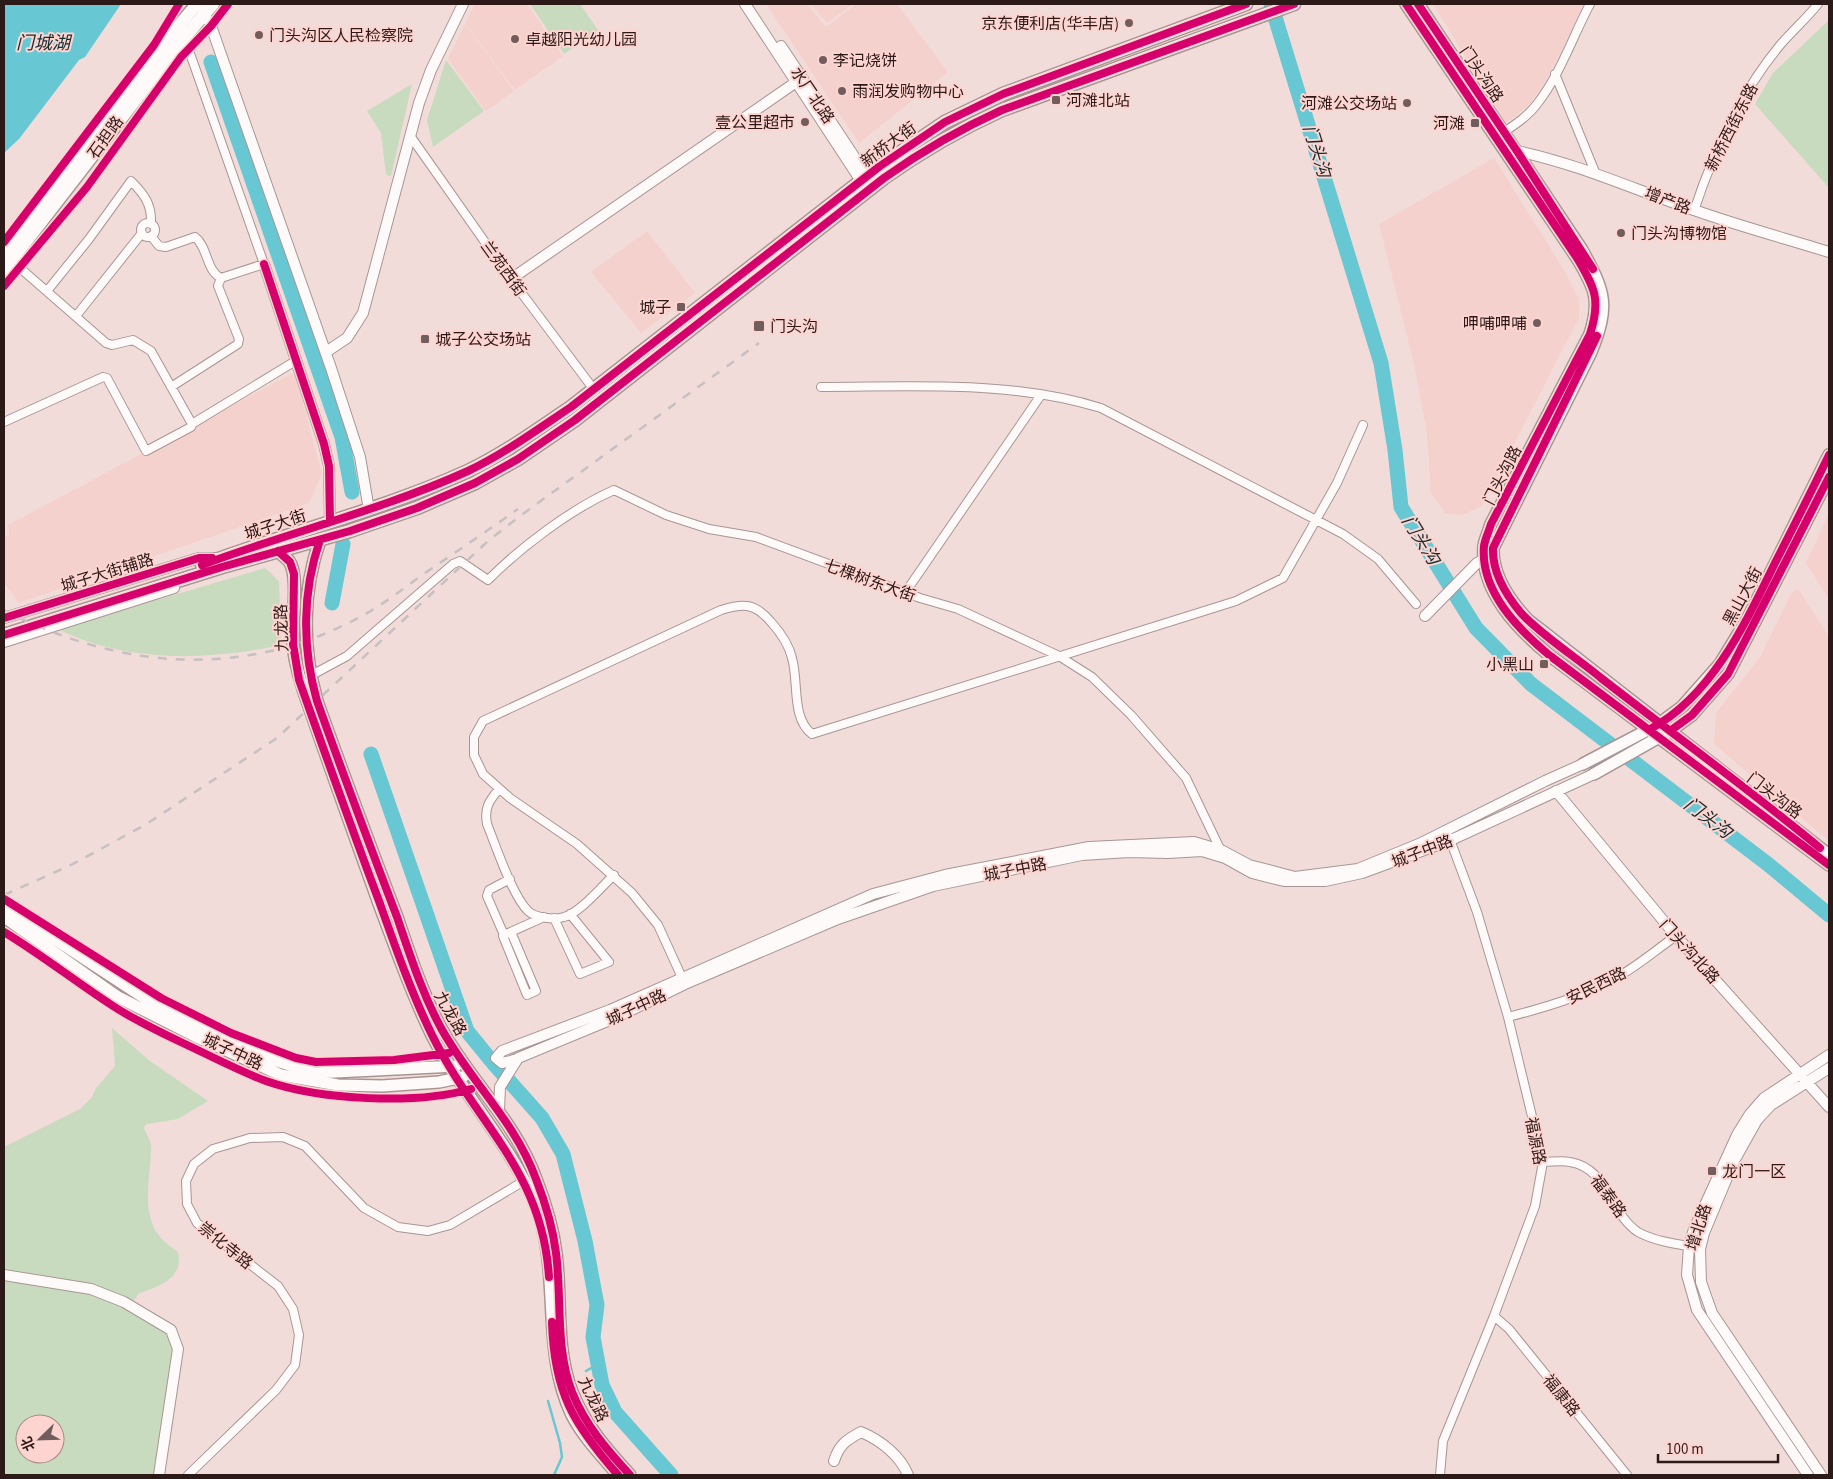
<svg xmlns="http://www.w3.org/2000/svg" width="1833" height="1479" viewBox="0 0 1833 1479" font-family="'Source Sans 3','Noto Sans SC',sans-serif">
<style>
.built{fill:#f5d1cd}
.green{fill:#c8dbbe;fill-rule:evenodd}
.water{fill:#67c7d2}
.lines{fill:none;stroke-linecap:round;stroke-linejoin:round}
.stream{stroke:#67c7d2;stroke-width:2.5}
.river{stroke:#67c7d2;stroke-width:15}
.minor-casing{stroke:#a89694;stroke-width:10}
.tertiary-casing{stroke:#a89694;stroke-width:12}
.secondary-casing{stroke:#a89694;stroke-width:14}
.primary-casing{stroke:#a89694;stroke-width:15}
.minor{stroke:#fdfaf9;stroke-width:8}
.tertiary{stroke:#fdfaf9;stroke-width:10}
.secondary{stroke:#fdfaf9;stroke-width:11}
.primary{stroke:#fdfaf9;stroke-width:12}
.rail{stroke:#c6c0c0;stroke-width:2.5;stroke-dasharray:9 9;stroke-linecap:butt}
.cycleway-casing{stroke:#fdd4cf;stroke-width:11}
.cycleway{stroke:#d6006c;stroke-width:8}
.poi-dot{fill:#715e5c;stroke:#fdd4cf;stroke-width:2}
.labels{text-anchor:middle;stroke-width:4;stroke-linejoin:round;paint-order:stroke}
.poi-label{font-size:16px;fill:#2c1a18;stroke:#fdd4cf;text-anchor:start}
.street-label{font-size:16px;fill:#2c1a18;stroke:#fdd4cf}
.water-label{font-size:18px;font-style:italic;fill:#112e32;stroke:#fdd4cf}
</style>
<rect width="100%" height="100%" fill="#f2dcda"/>
<!-- built -->
<path class="built" d="M475,4H527L563,56L515,90L465,23Z
M766,4H807L826,27L856,4H897L948,72L859,143Z
M811,4H853L827,23Z
M1433,4H1585L1544,84L1528,106L1506,123Z
M465,24L514,91L486,111L448,59Z
M1494,158L1567,275L1579,299V318L1482,506L1462,515L1445,513L1431,493L1427,433L1414,364L1379,224Z
M647,231L695,293L641,333L591,272Z
M295,372L322,474L309,503L19,603L4,583V538L9,535L8,525Z
M1829,513V598H1828L1806,563Z
M1798,589L1829,637V841L1714,744L1716,713L1760,657L1791,594Z"/>
<!-- green -->
<path class="green" d="M530,4H580L598,30L564,54Z
M1829,20V188L1755,104L1773,73Z
M446,60L484,111L433,147L427,120Z
M412,84L391,176L386,175L381,133L367,111Z
M265,568L279,581L281,645C208,661 126,663 58,629Z
M112,1028L150,1061L208,1101L178,1119L147,1124L144,1127C145,1134 150,1138 151,1145C152,1174 139,1211 160,1237C165,1243 172,1247 178,1252C184,1279 159,1286 138,1294L131,1306L169,1326L179,1363L154,1475H4V1147L80,1109L92,1097L96,1088L115,1066ZM25,1424H55V1454H25Z"/>
<!-- water -->
<path class="water" d="M4,4H121L85,57L79,60L19,139L4,153Z"/>
<g class="lines">
<!-- stream -->
<path class="stream" d="M586,1371L598,1364
M548,1401L560,1443L562,1457L554,1475"/>
<!-- river -->
<path class="river" d="M1271,4L1381,363L1395,450L1401,507L1476,628L1531,684L1769,865L1829,915
M211,62L342,437L352,492
M332,603L343,544
M371,754L467,1031L494,1064L542,1118L563,1154L585,1241L597,1305L593,1337L602,1385L615,1412L671,1475"/>
<!-- minor casing -->
<g class="minor-casing">
<path id="minor" d="M1555,74L1595,172
M1504,132C1516,124 1528,116 1537,104C1560,75 1573,36 1590,4
M411,137L511,279L595,391
M1694,211C1714,150 1740,93 1781,44C1793,30 1807,18 1818,4
M141 230a7 7 0 1 1 14 0a7 7 0 1 1-14 0Z
M151,236L159,246L166,247L195,237C208,247 206,271 221,278L264,264L192,59L183,37
M12,261L106,343L112,345L133,340L151,351L192,424
M47,291L89,239L131,181C144,194 152,204 151,224
M76,316L142,233
M171,387L238,344L239,339L218,286L221,278
M821,387C913,387 1011,380 1101,408L1343,534L1378,559L1416,604
M4,422L103,377L107,378L146,451L191,427L192,424L297,360
M905,593L1041,395
M310,676L347,656L453,564L460,561L488,580C521,547 571,509 614,490L666,515L709,529L756,537L920,598L958,609L1059,656L1092,677L1131,715L1186,778L1221,851
M499,789C489,801 484,808 487,824C496,846 512,895 528,911C536,918 554,920 564,917C580,913 602,886 614,875
M554,918L580,974L609,962L570,914
M511,932L536,991L527,995L503,936L504,935L544,917
M504,935L487,896L489,890L510,879
M684,982L658,925L632,893L577,844L510,798L483,774L474,755V737L483,721L721,610C744,603 755,603 771,622C780,632 789,645 792,658C799,682 791,718 812,734L1236,601L1283,578L1337,483L1363,425
M1508,1017C1547,1007 1584,996 1619,976C1639,965 1657,949 1676,936
M1543,1162C1552,1162 1562,1160 1570,1162C1608,1168 1610,1214 1638,1232C1654,1241 1676,1244 1694,1247
M1494,1316L1509,1329L1627,1475
M188,1475L276,1390L295,1365L299,1335L293,1309L278,1286L197,1223L187,1204L186,1181L194,1164L213,1149L250,1138L283,1137L305,1146L364,1208L398,1227L428,1231L450,1225L524,1181
M1440,1475L1443,1441L1494,1316L1535,1206L1543,1162L1508,1017L1477,912L1449,837"/>
</g>
<!-- tertiary casing -->
<g class="tertiary-casing">
<path id="tertiary" d="M745,4L865,187
M202,9L211,26L331,368L360,457L369,510
M781,46L871,182
M1513,154L1517,151C1579,164 1635,190 1694,210C1739,226 1784,238 1829,252
M264,264L324,444L329,466L330,521
M511,279L802,78
M326,352L347,338L363,313L419,103L431,70L463,4
M1425,616L1477,563L1489,557
M4,618L199,558H216
M4,642L174,588
M1583,764L1545,781L1419,844L1358,869L1295,877L1249,865L1221,850L1194,842L1089,847L945,875L873,894L610,1010L502,1051L496,1058L502,1063L511,1061L615,1018L685,984L838,919L933,886L1082,855L1129,852L1168,853L1202,851L1225,858L1252,873L1284,881H1325L1362,873L1451,840L1594,774
M1556,791L1676,936L1829,1107
M499,1110L500,1087L518,1058
M4,1275L91,1289L124,1302L171,1330L178,1349L159,1475
M834,1461C839,1445 846,1440 861,1432C880,1440 900,1455 908,1475
M1808,1475L1697,1310L1687,1275L1689,1246L1694,1229L1737,1135L1750,1114L1764,1098L1829,1055
M1821,1475L1712,1313L1701,1282L1700,1249L1704,1233L1734,1161L1757,1120L1771,1105L1829,1068"/>
</g>
<!-- secondary casing -->
<g class="secondary-casing">
<path id="secondary" d="M1406,4L1577,258C1595,288 1601,300 1590,334L1491,524C1489,531 1485,539 1484,546C1480,591 1518,629 1549,655L1829,865
M1418,4L1582,250C1605,292 1610,305 1591,352L1493,548C1492,575 1510,601 1528,620L1829,855
M320,540C302,592 302,648 317,701C343,774 370,846 397,917C410,955 422,993 441,1028C470,1081 515,1121 536,1179C545,1202 553,1229 556,1253C562,1299 555,1348 572,1392C585,1425 607,1450 630,1475
M278,551C281,554 286,558 289,561C300,576 291,626 293,646C296,668 302,688 310,709C333,776 357,842 381,909C397,951 412,995 432,1035C462,1094 509,1142 535,1203C562,1271 540,1349 572,1415C584,1438 602,1456 618,1475
M1583,764L1659,724L1682,707L1720,664L1748,618L1829,455
M1594,774L1670,731L1692,715L1728,674L1829,477
M4,906L158,1007L261,1056L315,1073L456,1066
M4,917L118,997L199,1038L281,1075L338,1085L382,1086L439,1082L463,1077"/>
</g>
<!-- primary casing -->
<g class="primary-casing">
<path id="primary" d="M4,254L83,155L166,41L197,4
M4,270L174,50L213,4
M202,565C290,532 382,510 468,471C504,454 538,429 571,407L880,166L945,122L1003,94L1246,4
M4,635L222,567L350,531L417,508L475,483L518,459L575,420L884,178C922,151 960,129 1002,110L1294,4"/>
</g>
<!-- minor -->
<use href="#minor" class="minor"/>
<!-- tertiary -->
<use href="#tertiary" class="tertiary"/>
<!-- secondary -->
<use href="#secondary" class="secondary"/>
<!-- primary -->
<use href="#primary" class="primary"/>
<!-- rail -->
<path class="rail" d="M4,610C120,670 244,680 362,616C384,604 404,588 425,573C456,552 487,531 518,509
M4,895L71,865L145,825L277,738L488,541L520,516L759,343"/>
<!-- cycleway casing -->
<g class="cycleway-casing">
<path id="cycleway" d="M1406,4L1577,258C1595,288 1601,300 1590,334L1491,524C1489,531 1485,539 1484,546C1480,591 1518,629 1549,655L1829,865
M1418,4L1517,151L1593,269
M4,242L154,45L179,4
M264,264L324,444L329,466L330,521
M4,286L87,187L181,57L211,26L228,4
M1597,336L1493,548C1492,572 1506,595 1521,613C1541,635 1577,658 1601,678C1674,735 1749,789 1820,848
M320,540C302,592 302,648 317,701C343,774 370,846 397,917C410,955 422,993 441,1028C470,1081 515,1121 536,1179C545,1202 553,1229 556,1253C562,1299 555,1348 572,1392C585,1425 607,1450 630,1475
M278,551L290,562L294,574L293,644L299,680C325,753 351,827 379,901C395,946 411,992 432,1035C475,1123 542,1169 549,1277
M202,565C290,532 382,510 468,471C504,454 538,429 571,407L880,166L945,122L1003,94L1246,4
M4,618L199,558H212
M4,635L222,567L350,531L417,508L475,483L518,459L575,420L884,178C922,151 960,129 1002,110L1294,4
M1652,728C1713,695 1747,620 1776,561C1794,526 1812,490 1829,455
M1670,731L1692,715L1728,674L1829,477
M4,899L161,998L231,1033L296,1058L316,1062L394,1060L449,1053
M4,932C42,955 76,982 113,1006C136,1021 162,1033 187,1045C213,1057 239,1071 266,1081C320,1100 416,1105 471,1089
M552,1322C554,1392 573,1424 618,1475"/>
</g>
<!-- cycleway -->
<use href="#cycleway" class="cycleway"/>
</g>
<!-- markers -->
<g class="poi-dot">
<circle cx="1129" cy="23" r="5"/>
<circle cx="259" cy="35" r="5"/>
<circle cx="515" cy="39" r="5"/>
<circle cx="823" cy="60" r="5"/>
<circle cx="842" cy="91" r="5"/>
<rect x="1051" y="95" width="10" height="10" rx="2.5"/>
<circle cx="1407" cy="103" r="5"/>
<circle cx="805" cy="122" r="5"/>
<rect x="1470" y="118" width="10" height="10" rx="2.5"/>
<circle cx="1621" cy="233" r="5"/>
<rect x="676" y="302" width="10" height="10" rx="2.5"/>
<circle cx="1537" cy="323" r="5"/>
<rect x="753" y="320" width="12" height="12" rx="2.5"/>
<rect x="420" y="334" width="10" height="10" rx="2.5"/>
<rect x="1539" y="659" width="10" height="10" rx="2.5"/>
<rect x="1707" y="1166" width="10" height="10" rx="2.5"/>
</g>
<g class="labels">
<!-- poi labels -->
<g class="poi-label">
<text x="1119" y="29" text-anchor="end">京东便利店(华丰店)</text>
<text x="269" y="41">门头沟区人民检察院</text>
<text x="525" y="45">卓越阳光幼儿园</text>
<text x="833" y="66">李记烧饼</text>
<text x="852" y="97">雨润发购物中心</text>
<text x="1066" y="106">河滩北站</text>
<text x="1397" y="109" text-anchor="end">河滩公交场站</text>
<text x="795" y="128" text-anchor="end">壹公里超市</text>
<text x="1465" y="129" text-anchor="end">河滩</text>
<text x="1631" y="239">门头沟博物馆</text>
<text x="671" y="313" text-anchor="end">城子</text>
<text x="1527" y="329" text-anchor="end">呷哺呷哺</text>
<text x="770" y="332">门头沟</text>
<text x="435" y="345">城子公交场站</text>
<text x="1534" y="670" text-anchor="end">小黑山</text>
<text x="1722" y="1177">龙门一区</text>
</g>
<!-- street labels -->
<g class="street-label">
<text transform="translate(1482 74) rotate(56)" y="6">门头沟路</text>
<text transform="translate(813 95) rotate(56)" y="6">水厂北路</text>
<text transform="translate(1731 127) rotate(-63)" y="6">新桥西街东路</text>
<text transform="translate(105 137) rotate(-54)" y="6">石担路</text>
<text transform="translate(888 144) rotate(-36)" y="6">新桥大街</text>
<text transform="translate(1668 200) rotate(21)" y="6">增产路</text>
<text transform="translate(504 268) rotate(54)" y="6">兰苑西街</text>
<text transform="translate(1502 475) rotate(-63)" y="6">门头沟路</text>
<text transform="translate(275 524) rotate(-18)" y="6">城子大街</text>
<text transform="translate(107 572) rotate(-17)" y="6">城子大街辅路</text>
<text transform="translate(870 580) rotate(20)" y="6">七棵树东大街</text>
<text transform="translate(1742 596) rotate(-62)" y="6">黑山大街</text>
<text transform="translate(281 628) rotate(-92)" y="6">九龙路</text>
<text transform="translate(1775 795) rotate(38)" y="6">门头沟路</text>
<text transform="translate(1422 851) rotate(-21)" y="6">城子中路</text>
<text transform="translate(1015 869) rotate(-11)" y="6">城子中路</text>
<text transform="translate(1690 951) rotate(48)" y="6">门头沟北路</text>
<text transform="translate(1596 985) rotate(-26)" y="6">安民西路</text>
<text transform="translate(636 1007) rotate(-25)" y="6">城子中路</text>
<text transform="translate(451 1013) rotate(61)" y="6">九龙路</text>
<text transform="translate(233 1051) rotate(25)" y="6">城子中路</text>
<text transform="translate(1536 1141) rotate(79)" y="6">福源路</text>
<text transform="translate(1609 1196) rotate(54)" y="6">福泰路</text>
<text transform="translate(1698 1227) rotate(-72)" y="6">增北路</text>
<text transform="translate(226 1245) rotate(39)" y="6">崇化寺路</text>
<text transform="translate(1562 1395) rotate(51)" y="6">福康路</text>
<text transform="translate(594 1399) rotate(64)" y="6">九龙路</text>
</g>
<!-- water labels -->
<g class="water-label">
<text x="43" y="49">门城湖</text>
<text transform="translate(1317 151) rotate(73)" y="6">门头沟</text>
<text transform="translate(1421 540) rotate(58)" y="6">门头沟</text>
<text transform="translate(1708 818) rotate(37)" y="6">门头沟</text>
</g>
</g>
<!-- border -->
<rect width="1833" height="1479" fill="none" stroke="#2c1a18" stroke-width="10"/>
<!-- north arrow -->
<g transform="translate(40 1439) rotate(247)"><circle r="24" fill="#fdd4cf" stroke="#a98a86"/>
<path d="M0-4L9 19L0 12L-9 19Z" fill="#715e5c"/>
<text y="-8" font-size="14" font-weight="bold" text-anchor="middle" fill="#2c1a18">北</text>
</g>
<!-- scale -->
<path d="M1658 1454v8h120v-8" fill="none" stroke="#2c1a18" stroke-width="2.5"/>
<text x="1666" y="1454" font-size="15" fill="#2c1a18" stroke="#fdd4cf" stroke-width="4" paint-order="stroke">100 m</text>
</svg>
